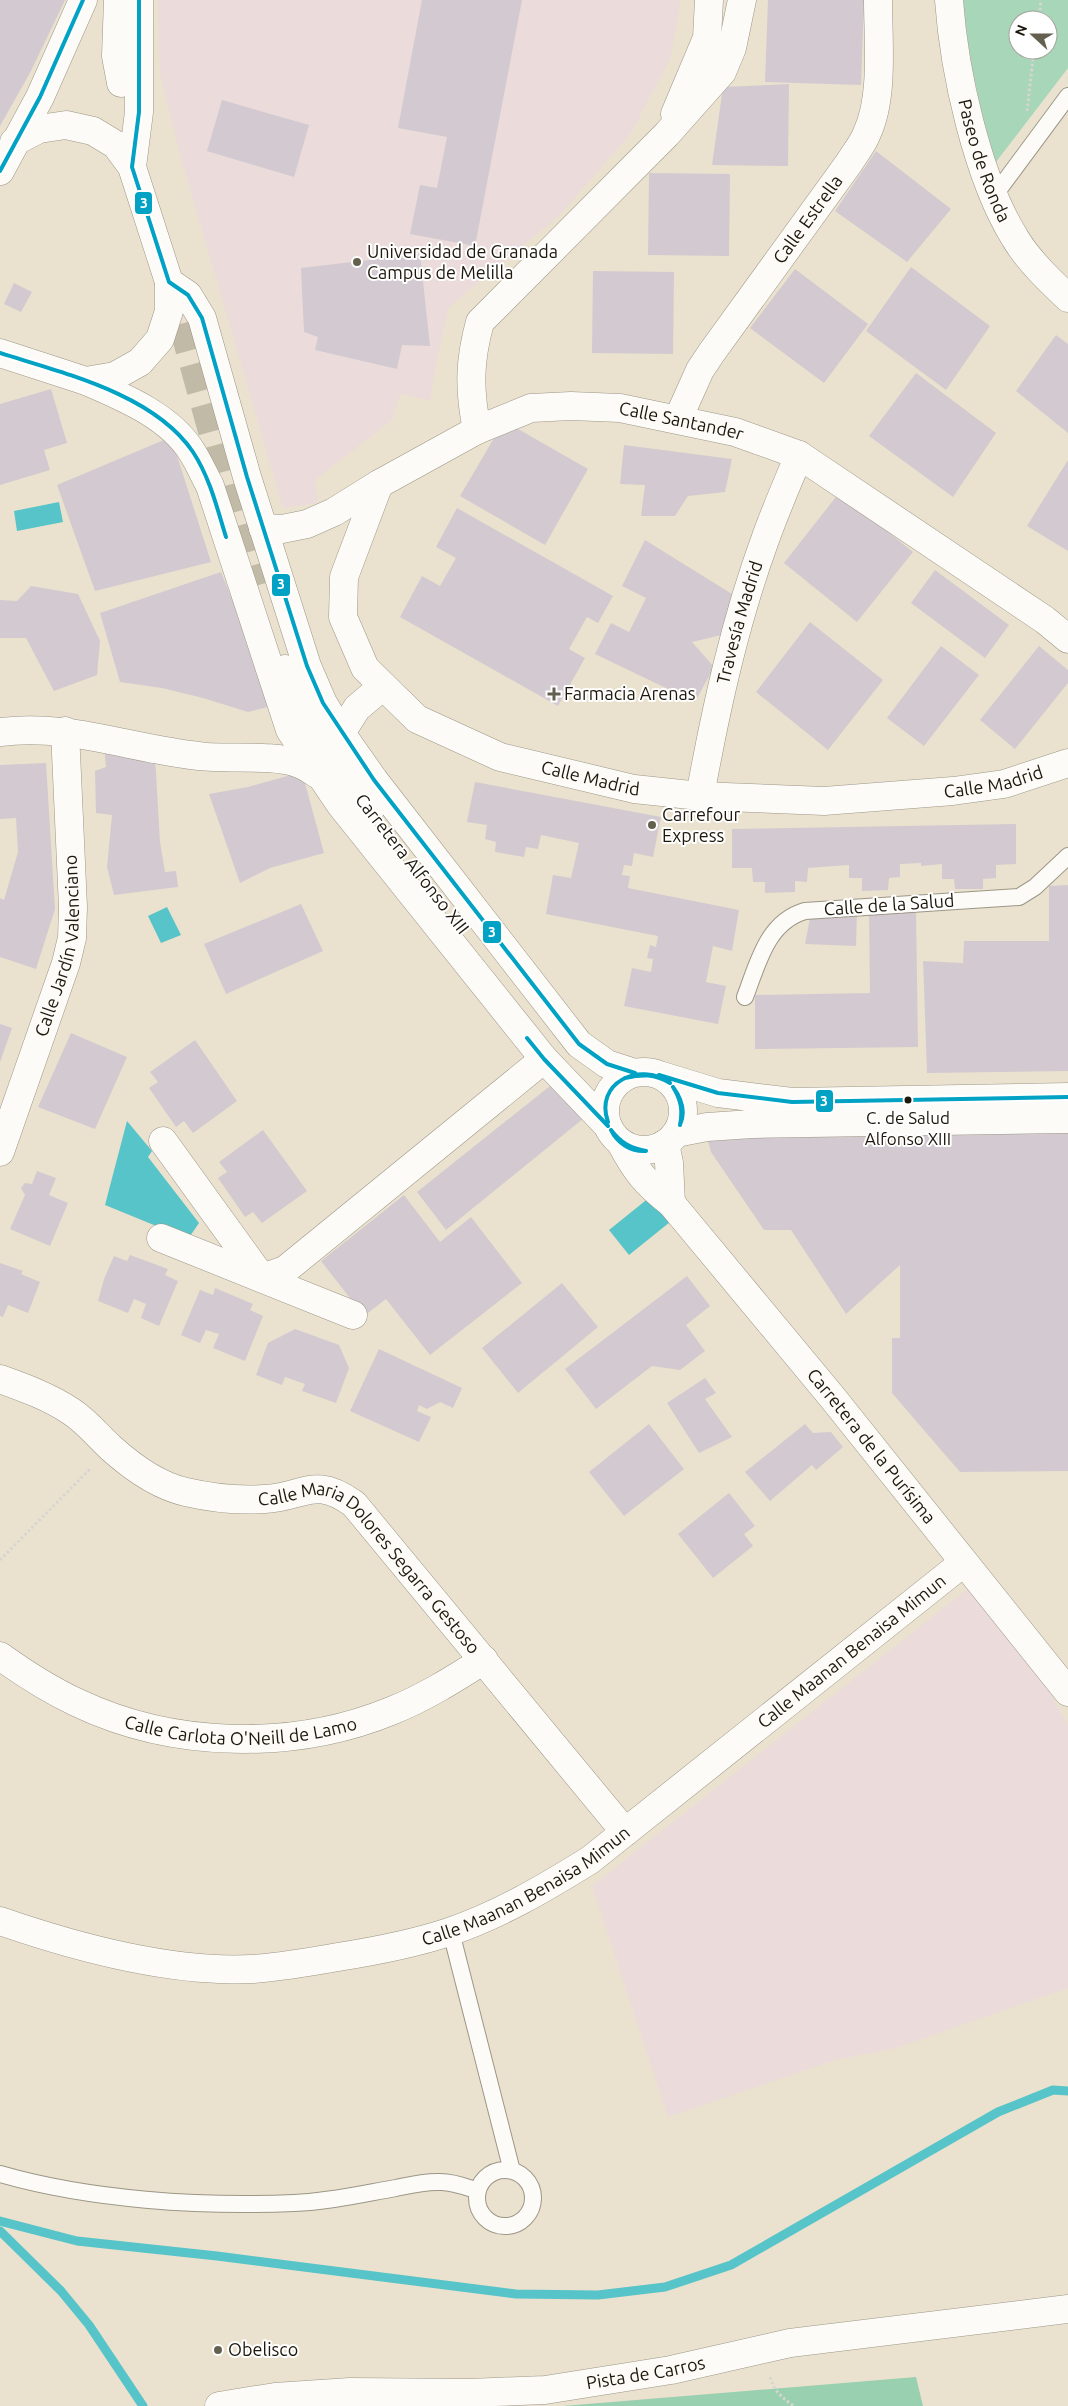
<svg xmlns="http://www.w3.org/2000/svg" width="1068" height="2406" viewBox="0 0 1068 2406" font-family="Ubuntu,sans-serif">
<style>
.education{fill:#ebdbdb}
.green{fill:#a7d6b9;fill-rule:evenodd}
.forest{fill:#98d0b0}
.water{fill:#56c4c8}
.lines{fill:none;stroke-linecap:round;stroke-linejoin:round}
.stream{stroke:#56c4c8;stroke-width:9}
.building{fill:#d2cad0}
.tertiary-tunnel{stroke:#c1baa7;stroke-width:28;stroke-dasharray:28 14;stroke-linecap:butt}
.service-casing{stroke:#9c9686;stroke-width:18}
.minor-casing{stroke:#9c9686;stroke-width:29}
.tertiary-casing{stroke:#9c9686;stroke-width:29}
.secondary-casing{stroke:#9c9686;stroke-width:29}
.path{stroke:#d8d5d0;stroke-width:3;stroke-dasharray:2.5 2.5;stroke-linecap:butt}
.service{stroke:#fcfbf8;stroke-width:16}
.minor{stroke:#fcfbf8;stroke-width:28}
.tertiary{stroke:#fcfbf8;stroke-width:28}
.secondary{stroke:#fcfbf8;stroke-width:28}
.bus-1-casing{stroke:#fff;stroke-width:8}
.bus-1{stroke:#01a2c4;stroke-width:4}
.poi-dot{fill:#655f4f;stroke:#fff;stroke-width:2}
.bus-dot{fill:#1d180b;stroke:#fff;stroke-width:2}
.labels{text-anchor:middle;stroke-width:4;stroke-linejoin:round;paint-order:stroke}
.bus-label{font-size:17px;fill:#1d180b;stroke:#fff}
.street-label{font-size:18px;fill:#1d180b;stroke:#fff}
.poi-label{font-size:18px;fill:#1d180b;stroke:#fff;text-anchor:start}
.line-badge{stroke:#fff;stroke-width:2}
.badge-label{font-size:14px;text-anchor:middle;font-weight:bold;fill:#fff}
</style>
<rect width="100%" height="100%" fill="#eae2ce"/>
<!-- education -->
<path class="education" d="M158,0H679L680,6L670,59L631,133L559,216L449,307L438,353L430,401L400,394L392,420L315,480L318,503L283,508L181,158L160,73Z
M984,1576L1068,1725V1988L896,2048L835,2060L668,2117L592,1886Z"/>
<!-- green -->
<path class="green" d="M963,0H1068V68L996,162C979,109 968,55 963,0ZM1018,20H1048V50H1018Z"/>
<!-- forest -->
<path class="forest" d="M916,2377L923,2406H563Z"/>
<!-- water -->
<path class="water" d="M59,502L63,522L17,531L14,511Z
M167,907L181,935L161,943L148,916Z
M127,1121L152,1151L148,1157L199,1223L188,1239L105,1205Z
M650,1197L670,1222L629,1255L609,1230Z"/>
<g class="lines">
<!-- stream -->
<path class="stream" d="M0,2221L77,2241L217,2256L516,2294L598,2295L665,2287L731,2265L998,2112L1053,2090L1068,2091
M0,2231L61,2291L89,2325L143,2406"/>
</g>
<!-- building -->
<path class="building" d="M0,0H65L31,71L0,126Z
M422,0H522L475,246L410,234L420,185L437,188L447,137L398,128Z
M768,0H864L861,85L765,82Z
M789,84L788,166L712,165L723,87Z
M222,100L309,125L294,177L207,151Z
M876,151L951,209L907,262L835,211Z
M649,173L730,174L729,256L648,255Z
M420,254L430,346L402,345L397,369L315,350L318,337L304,332L301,268Z
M911,267L990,326L946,390L866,331Z
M795,269L868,324L824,383L750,328Z
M593,271L674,272L673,354L592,353Z
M14,283L32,292L21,312L4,304Z
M1056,335L1068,344V433L1016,391Z
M916,373L996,433L953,497L869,436Z
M51,389L67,443L44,450L50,470L0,485V404Z
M504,421L588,469L545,545L460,496Z
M171,437L211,562L95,591L57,485Z
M624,445L732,459L725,492L688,496L675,516H641L645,485L620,484Z
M1068,460V551L1027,526Z
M839,493L913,552L857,622L784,563Z
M457,508L613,596L598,623L587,617L569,649L585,658L558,706L400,617L422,576L440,586L456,558L436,547Z
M645,540L740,599L726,634L692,642L714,667L695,702L595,654L611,623L629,632L646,598L622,586Z
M935,570L1009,625L985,658L911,603Z
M221,572L275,705L248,712L203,698L162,688L120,682L100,613Z
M31,586L78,594L100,641L97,675L54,691L26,638H0V600L17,601Z
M810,622L883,680L828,750L756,692Z
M941,646L979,675L924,746L887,718Z
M1039,646L1068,670V683L1015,749L980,720Z
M104,745L155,756L160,842L165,872L176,871L178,887L114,895L107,867L112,815L96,813L95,771L106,767Z
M46,763L55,909L36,969L0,957V898L4,900L18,852L16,818L0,819V765Z
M302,772L324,853L270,868L240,883L209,794L248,787Z
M475,782L661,817L653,857L634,853L632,866L624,865L622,875L630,876L628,888L739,910L732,951L713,946L706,982L726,986L718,1024L624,1006L632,968L651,972L653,959L647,958L650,945L656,947L658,936L546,914L553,875L571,878L579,843L541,835L538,849L526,847L524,857L495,852L496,842L485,839L487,825L467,822Z
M1016,824V864L996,865V878L983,879V889H955L954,879H942V864L921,866V863L900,864V877L889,878L888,890L862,891V878H849V865L808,868L807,882L795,881V892L765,893V882H753L752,868H732V829Z
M1068,885V1071L927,1073L923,961L963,963L964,941H1049V886Z
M301,904L323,951L226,994L204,944Z
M916,909L918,1047L755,1049V995L870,993L869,910Z
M857,911L856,946L805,944L811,913Z
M0,1024L12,1028L0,1062Z
M71,1033L127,1057L95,1129L38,1107Z
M195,1040L237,1101L193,1133L184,1121L176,1127L149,1088L158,1082L150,1072Z
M555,1082L584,1118L446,1230L417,1192Z
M713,1128L1068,1131V1471L960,1472L892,1393V1338H900V1265L846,1314L791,1230H764L711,1152L708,1141Z
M263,1130L307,1191L262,1223L253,1212L245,1217L218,1178L227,1172L219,1162Z
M37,1171L56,1178L49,1195L68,1203L50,1246L10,1229L25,1195L21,1188L25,1183L32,1184Z
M404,1195L440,1242L471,1217L522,1283L430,1355L386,1299L364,1316L321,1261Z
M130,1255L168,1269L165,1275L178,1281L159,1326L141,1318L146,1304L134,1299L128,1313L98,1301L104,1279L114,1256L127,1261Z
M0,1263L23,1271L21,1274L40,1282L28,1313L8,1305L3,1317L0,1316Z
M687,1276L710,1306L686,1325L705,1351L680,1370L652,1366L596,1409L565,1369Z
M562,1283L598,1327L518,1393L482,1348Z
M215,1288L253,1304L250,1310L263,1316L245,1361L213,1348L219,1334L206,1330L200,1343L181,1335L200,1290L213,1295Z
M295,1329L339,1345L349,1368L336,1403L302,1391L305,1384L285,1377L282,1385L256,1375L268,1343Z
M379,1349L462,1388L453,1408L440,1402L427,1409L419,1405L417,1411L431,1417L419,1442L350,1411Z
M705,1378L716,1393L705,1399L732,1437L699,1453L667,1403Z
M649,1424L684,1469L624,1516L589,1472Z
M805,1424L813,1433L831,1432L843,1447L816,1470L812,1465L770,1501L745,1472Z
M729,1493L755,1526L744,1534L753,1546L713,1578L678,1534Z
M216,2345L223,2350L219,2356L212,2350Z"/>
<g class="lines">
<!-- tertiary-tunnel -->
<path class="tertiary-tunnel" d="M171,283L255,586"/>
<!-- service casing -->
<g class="service-casing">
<path id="service" d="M994,196L1068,96
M745,997C758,963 767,922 805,911L1019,897L1035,887L1068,856
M451,1932L512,2171
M477 2198a28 28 0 1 1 56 0a28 28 0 1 1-56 0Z
M0,2174C90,2200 201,2207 294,2203C328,2202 362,2194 396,2188C410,2185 426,2181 441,2182C454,2182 466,2187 478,2191"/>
</g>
<!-- minor casing -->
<g class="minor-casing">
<g id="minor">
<path id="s1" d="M949,0C954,71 977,177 1015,238C1028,260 1049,280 1068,298"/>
<path d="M675,114L707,38L709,0"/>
<path id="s2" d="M678,419L700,370L712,352L849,163C855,153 863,144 867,133C884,97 878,40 878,0"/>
<path d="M477,430C469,390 469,362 480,322L667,134L722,72L732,48L742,0"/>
<path id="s3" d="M379,484L344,577L343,617L365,668L417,719L500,757L634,789L700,796L824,801L953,791L1004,784L1068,763"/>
<path id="s4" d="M263,528L282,529L307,524L334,512L379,484L477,430L531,408L571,406L620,408L735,432L799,455L1045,620L1068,639"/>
<path d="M0,732C69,723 131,749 199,756C228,760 271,754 297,763C304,765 311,770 317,774"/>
<path d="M341,733L357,708L383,686"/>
<path id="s5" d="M700,796C716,708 735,621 766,537C776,509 788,482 799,455"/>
<path d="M163,1141L262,1278L285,1270L544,1059"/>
<path id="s6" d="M621,1143C635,1170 646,1184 671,1203L832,1397L1068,1692"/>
<path d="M665,1144L669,1163L671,1203"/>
<path id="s7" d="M0,1152L66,963L72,938L73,907L65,731"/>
<path d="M161,1238L353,1315"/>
<path id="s8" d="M0,1379C25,1388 50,1397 72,1412C87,1422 98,1436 111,1448C131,1466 159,1486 186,1492C212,1498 238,1501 265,1499C305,1497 314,1475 354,1504L625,1832"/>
<path id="s9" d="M0,1656C25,1674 50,1690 78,1703C173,1748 293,1751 391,1711C424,1698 454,1679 484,1660"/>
<path id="s10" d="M0,1921C75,1947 171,1973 252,1969C281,1967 310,1962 338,1957C376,1951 413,1944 449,1932C499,1915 545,1888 590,1860L963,1563"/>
<path id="s11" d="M219,2406L275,2397L350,2392L469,2393L545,2390L671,2370L790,2343L1068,2309"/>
</g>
</g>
<!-- tertiary casing -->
<g class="tertiary-casing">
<path id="tertiary" d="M118,0L116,56L121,83
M169,282L188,295L202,318L247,477L307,666L323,703L341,733L374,780L579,1044L607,1064L635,1073
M86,381C123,397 170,416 192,452C199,463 204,475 210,486L290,730L340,804L544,1059L608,1126
M285,669C307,720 335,770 369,813
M605 1111a39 39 0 1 1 78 0a39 39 0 1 1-78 0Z
M659,1075L718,1093L792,1102L1068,1097
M676,1133L707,1127L752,1124L1068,1119"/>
</g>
<!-- secondary casing -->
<g class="secondary-casing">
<path id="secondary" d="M132,167L139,112V0
M0,171L40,97L83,0
M0,353L86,381L115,376L140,362L160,339L169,311V282L132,167L116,145L93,131L66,125L39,129L14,142"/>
</g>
<!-- path -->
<path class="path" d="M1039,20L1041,0
M1027,111L1034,50
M0,1560L91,1468
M770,2377C774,2391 782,2398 794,2406"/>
<!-- service -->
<use href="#service" class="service"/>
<!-- minor -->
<use href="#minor" class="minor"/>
<!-- tertiary -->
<use href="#tertiary" class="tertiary"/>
<!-- secondary -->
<use href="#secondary" class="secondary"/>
<!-- bus-1 casing -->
<g class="bus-1-casing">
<path id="bus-1" d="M139,0V112L132,167L169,282L188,295L202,318L247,477L307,666L323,703L374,780L579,1044L607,1064L635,1073
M0,171L40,97L83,0
M0,353C63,373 154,394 193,452C210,478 217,508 226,537
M527,1038L544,1059L608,1126
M659,1075L718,1093L792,1102L1068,1097
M625,1078C643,1074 654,1074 670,1083
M673,1087C681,1098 686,1112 680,1125
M673,1087C681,1100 683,1110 680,1125
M608,1122C594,1083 639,1061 670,1083
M611,1130C621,1143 630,1148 646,1151
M611,1130C617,1143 631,1152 646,1151"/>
</g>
<!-- bus-1 -->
<use href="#bus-1" class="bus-1"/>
</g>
<!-- markers -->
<g class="poi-dot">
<circle cx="357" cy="262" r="5"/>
<path d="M551.5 686.5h5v5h5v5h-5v5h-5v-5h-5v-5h5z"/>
<circle cx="652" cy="825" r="5"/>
<circle cx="218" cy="2350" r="5"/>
</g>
<circle class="bus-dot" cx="908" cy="1100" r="4.5"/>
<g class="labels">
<!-- bus labels -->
<g class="bus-label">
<text x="908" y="1124">C. de Salud<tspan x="908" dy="21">Alfonso XIII</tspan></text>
</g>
<!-- street labels -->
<g class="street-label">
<text dy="6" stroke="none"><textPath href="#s1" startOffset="165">Paseo de Ronda</textPath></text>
<text dy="6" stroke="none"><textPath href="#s2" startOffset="239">Calle Estrella</textPath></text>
<text dy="6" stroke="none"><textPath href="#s4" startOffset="449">Calle Santander</textPath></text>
<text dy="6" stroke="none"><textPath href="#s5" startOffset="178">Travesía Madrid</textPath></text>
<text dy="6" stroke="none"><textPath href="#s3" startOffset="452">Calle Madrid</textPath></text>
<text dy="6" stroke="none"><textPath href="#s3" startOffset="858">Calle Madrid</textPath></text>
<text transform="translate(412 864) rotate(52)" y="6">Carretera Alfonso XIII</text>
<text transform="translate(889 905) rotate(-4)" y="6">Calle de la Salud</text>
<text dy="6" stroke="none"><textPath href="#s7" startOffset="216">Calle Jardín Valenciano</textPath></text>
<text dy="6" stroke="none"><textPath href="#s6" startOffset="394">Carretera de la Purísima</textPath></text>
<text dy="6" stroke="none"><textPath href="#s8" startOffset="439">Calle Maria Dolores Segarra Gestoso</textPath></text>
<text dy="6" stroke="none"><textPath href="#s10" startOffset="952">Calle Maanan Benaisa Mimun</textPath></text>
<text dy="6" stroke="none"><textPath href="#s9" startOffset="259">Calle Carlota O'Neill de Lamo</textPath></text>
<text dy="6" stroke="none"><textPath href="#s10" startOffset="548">Calle Maanan Benaisa Mimun</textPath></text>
<text dy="6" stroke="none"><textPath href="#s11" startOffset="429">Pista de Carros</textPath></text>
</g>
<!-- poi labels -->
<g class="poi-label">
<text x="367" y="258">Universidad de Granada<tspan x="367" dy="21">Campus de Melilla</tspan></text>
<text x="564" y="700">Farmacia Arenas</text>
<text x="662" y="821">Carrefour<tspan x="662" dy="21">Express</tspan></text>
<text x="228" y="2356">Obelisco</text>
</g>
</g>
<g class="line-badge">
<rect x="134" y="191" width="19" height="24" rx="5" fill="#01a2c4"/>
<rect x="271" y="573" width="20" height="24" rx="5" fill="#01a2c4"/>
<rect x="482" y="920" width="20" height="24" rx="5" fill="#01a2c4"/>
<rect x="815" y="1089" width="19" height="24" rx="5" fill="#01a2c4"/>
</g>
<g class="badge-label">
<text x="144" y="208">3</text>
<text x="281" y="589">3</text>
<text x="492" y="937">3</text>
<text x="824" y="1106">3</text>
</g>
<!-- north arrow -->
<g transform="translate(1033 35) rotate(291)"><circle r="24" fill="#ffffff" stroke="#a5a39d"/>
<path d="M0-4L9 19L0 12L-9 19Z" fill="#655f4f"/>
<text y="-8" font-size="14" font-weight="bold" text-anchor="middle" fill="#1d180b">N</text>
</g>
</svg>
